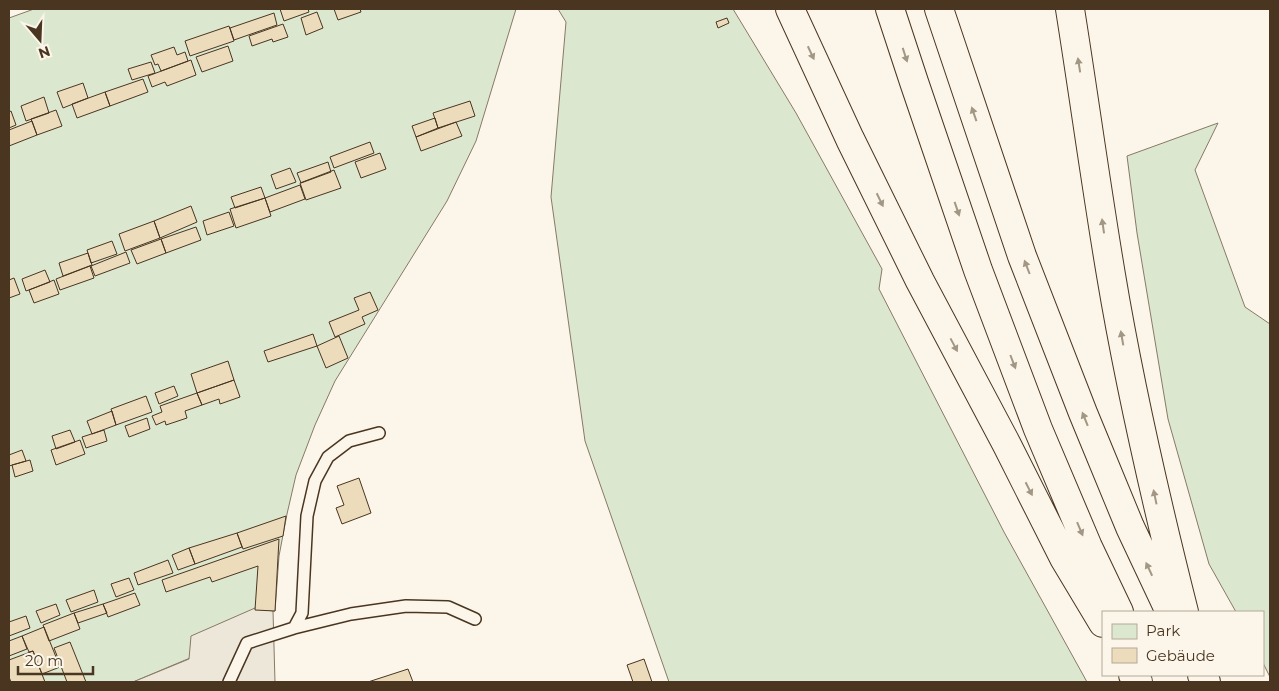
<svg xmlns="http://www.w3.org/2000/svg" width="1279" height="691" viewBox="0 0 1279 691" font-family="Montserrat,sans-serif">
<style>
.green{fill:#dce7d0;stroke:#887966}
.parking{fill:#ede7d9;stroke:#887966}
.building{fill:#ecdcbc;stroke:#4a3520}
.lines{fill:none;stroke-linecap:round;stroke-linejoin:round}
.service-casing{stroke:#4a3520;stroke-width:14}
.motorway-casing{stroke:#4a3520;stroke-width:30}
.service{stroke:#fbf6e9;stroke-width:11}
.motorway{stroke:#fbf6e9;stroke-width:28}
.oneway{fill:#a29684}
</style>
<rect width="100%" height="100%" fill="#fbf6e9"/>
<!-- green -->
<path class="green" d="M34,9H516L476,141L447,201L335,381L315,425L296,475L287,514L279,556L275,611L255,608L190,658L133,682H9V18Z
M558,9H733L796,113L882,269L879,289L1004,532L1087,682H669L585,441L551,197L566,22Z
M1218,123L1195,170L1245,307L1270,324V677L1263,663V612H1236L1209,564L1168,419L1137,233L1127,156Z"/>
<!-- parking -->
<path class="parking" d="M255,608L273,611L275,682H133L189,659L191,636Z"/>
<!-- building -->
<path class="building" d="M280,9H308L309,12L284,21Z
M334,9H360L361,12L338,20Z
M317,12L323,28L306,35L301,18Z
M274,13L277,25L234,40L230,28Z
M727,18L729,23L718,28L716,22Z
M283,24L288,37L273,42L272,39L252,46L249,36Z
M229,26L234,41L190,56L185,41Z
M228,46L233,61L202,72L196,57Z
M174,47L177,55L185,52L188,61L161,71L158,64L155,65L151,55Z
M191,60L196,75L167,86L165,82L152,87L148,76Z
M151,62L155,73L132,80L128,69Z
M143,79L148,92L110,106L105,92Z
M83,83L88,98L63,108L57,92Z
M105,92L110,106L77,118L72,104Z
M44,97L49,113L26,121L21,106Z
M470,101L475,116L438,128L433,113Z
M56,110L62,126L37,135L31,119Z
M11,111L16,125L9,128V112Z
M435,118L438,128L416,137L412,126Z
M32,121L37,135L9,146V130Z
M456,122L462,136L421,151L416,137Z
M370,142L374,153L334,168L330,157Z
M380,153L386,169L361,178L355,162Z
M328,162L331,172L301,183L297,173Z
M290,168L296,182L276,189L271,175Z
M334,170L341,188L306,200L300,183Z
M300,185L305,199L270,212L265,198Z
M261,187L265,198L235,208L231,197Z
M265,198L271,216L236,228L230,209Z
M191,206L197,222L160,238L154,221Z
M229,212L234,226L207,235L203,221Z
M154,221L160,238L125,251L119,234Z
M196,227L201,240L166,253L161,239Z
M161,239L166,253L137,264L131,250Z
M112,241L117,254L91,263L87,250Z
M126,252L130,263L95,276L91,266Z
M88,253L92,265L63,276L59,263Z
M90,266L94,278L60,290L56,279Z
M45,270L50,282L26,291L22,279Z
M14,278L20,294L9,298V280Z
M54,280L59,294L34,303L29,290Z
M370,292L378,310L362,317L365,324L335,337L329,322L359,310L354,298Z
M313,334L317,346L268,362L264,351Z
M339,336L348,358L326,368L317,346Z
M228,361L234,380L197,393L191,374Z
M234,380L240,397L220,404L219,399L202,405L197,393Z
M174,386L178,396L159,404L155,393Z
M197,393L202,405L185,411L187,418L166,425L165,421L156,425L152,416L162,412L160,406Z
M146,396L152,412L116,425L111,409Z
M112,411L116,425L92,434L87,421Z
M147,418L150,429L129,437L125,426Z
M70,430L75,442L56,449L52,436Z
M104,430L107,441L86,448L82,437Z
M80,440L85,454L56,465L51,450Z
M22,450L26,461L9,466V455Z
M30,460L33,471L15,477L12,465Z
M359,478L371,513L342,524L336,508L344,505L337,486Z
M286,516L283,536L243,549L237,533Z
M237,533L242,547L195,564L189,548Z
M279,539L275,611L255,610L258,566L212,582L210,577L166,592L162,580Z
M189,548L195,564L178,570L172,555Z
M168,560L173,573L138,585L134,573Z
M129,578L134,590L116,597L111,584Z
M94,590L98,602L71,612L66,600Z
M135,593L140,605L108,617L103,604Z
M56,604L60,615L41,623L36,611Z
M103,604L107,613L78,623L74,613Z
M74,613L80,629L49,641L43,625Z
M26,616L30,628L9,636V622Z
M44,627L60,667L42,674L33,651L29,652L22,636Z
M22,636L27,649L9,656V641Z
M70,642L86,682H67L54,648Z
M33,651L45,682H11L9,677V660Z
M644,659L652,682H633L627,665Z
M408,669L413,682H368Z"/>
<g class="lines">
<!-- service casing -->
<g class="service-casing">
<path id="service" d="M294,628L351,614L406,606L448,607L475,619
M229,682L247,643L294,628L302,613L307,516L315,481L328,457L349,441L379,433"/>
</g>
<!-- motorway casing -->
<g class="motorway-casing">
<path id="motorway" d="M790,9L850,139L920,281L1007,445L1064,558L1103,623
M890,9L914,82L978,270L1038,429L1088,547L1119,612
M939,9L1022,256L1083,413L1130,527L1170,612
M1070,9C1084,97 1096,186 1111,275C1130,389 1156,501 1184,612
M1133,675L1138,682
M1202,675L1206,682"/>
</g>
<!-- service -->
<use href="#service" class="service"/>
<!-- motorway -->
<use href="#motorway" class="motorway"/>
</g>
<!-- one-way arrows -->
<defs><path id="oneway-solid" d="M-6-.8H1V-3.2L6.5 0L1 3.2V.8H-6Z" transform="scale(1.25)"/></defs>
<g class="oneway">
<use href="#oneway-solid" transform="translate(811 53) rotate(65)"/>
<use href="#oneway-solid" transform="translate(905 55) rotate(72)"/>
<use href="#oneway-solid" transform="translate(1079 65) rotate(-99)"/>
<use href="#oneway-solid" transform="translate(974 114) rotate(-109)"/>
<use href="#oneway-solid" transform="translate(880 200) rotate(64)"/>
<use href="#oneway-solid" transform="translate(957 209) rotate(71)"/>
<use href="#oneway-solid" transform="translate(1103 226) rotate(-98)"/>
<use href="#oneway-solid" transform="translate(1027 267) rotate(-111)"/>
<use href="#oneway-solid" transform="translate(1122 338) rotate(-100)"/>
<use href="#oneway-solid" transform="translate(954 345) rotate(62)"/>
<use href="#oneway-solid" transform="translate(1013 362) rotate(69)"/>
<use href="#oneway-solid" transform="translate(1085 419) rotate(-112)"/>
<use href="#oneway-solid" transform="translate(1029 489) rotate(63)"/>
<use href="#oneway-solid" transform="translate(1155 497) rotate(-102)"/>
<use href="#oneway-solid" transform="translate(1080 529) rotate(67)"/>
<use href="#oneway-solid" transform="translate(1149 569) rotate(-115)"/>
</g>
<!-- border -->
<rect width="1279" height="691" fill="none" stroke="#4a3520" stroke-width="20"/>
<!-- legend -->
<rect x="1102" y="611" width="162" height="65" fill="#fbf6e9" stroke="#b4a999"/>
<rect x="1112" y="624" width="25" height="15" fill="#dce7d0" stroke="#b4a999"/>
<text x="1146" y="636" font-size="15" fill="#4a3520">Park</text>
<rect x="1112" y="648" width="25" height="15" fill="#ecdcbc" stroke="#b4a999"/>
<text x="1146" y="661" font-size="15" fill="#4a3520">Gebäude</text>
<!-- north arrow -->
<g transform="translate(40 40) rotate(161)" stroke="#fbf6e9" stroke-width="4" paint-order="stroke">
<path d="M0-4L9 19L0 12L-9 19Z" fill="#4a3520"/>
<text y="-8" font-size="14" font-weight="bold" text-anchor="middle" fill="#4a3520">N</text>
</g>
<!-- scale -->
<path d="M18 666v8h75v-8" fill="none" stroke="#4a3520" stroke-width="2.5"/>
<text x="25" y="666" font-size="15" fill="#4a3520" stroke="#fbf6e9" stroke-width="4" paint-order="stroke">20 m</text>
</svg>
